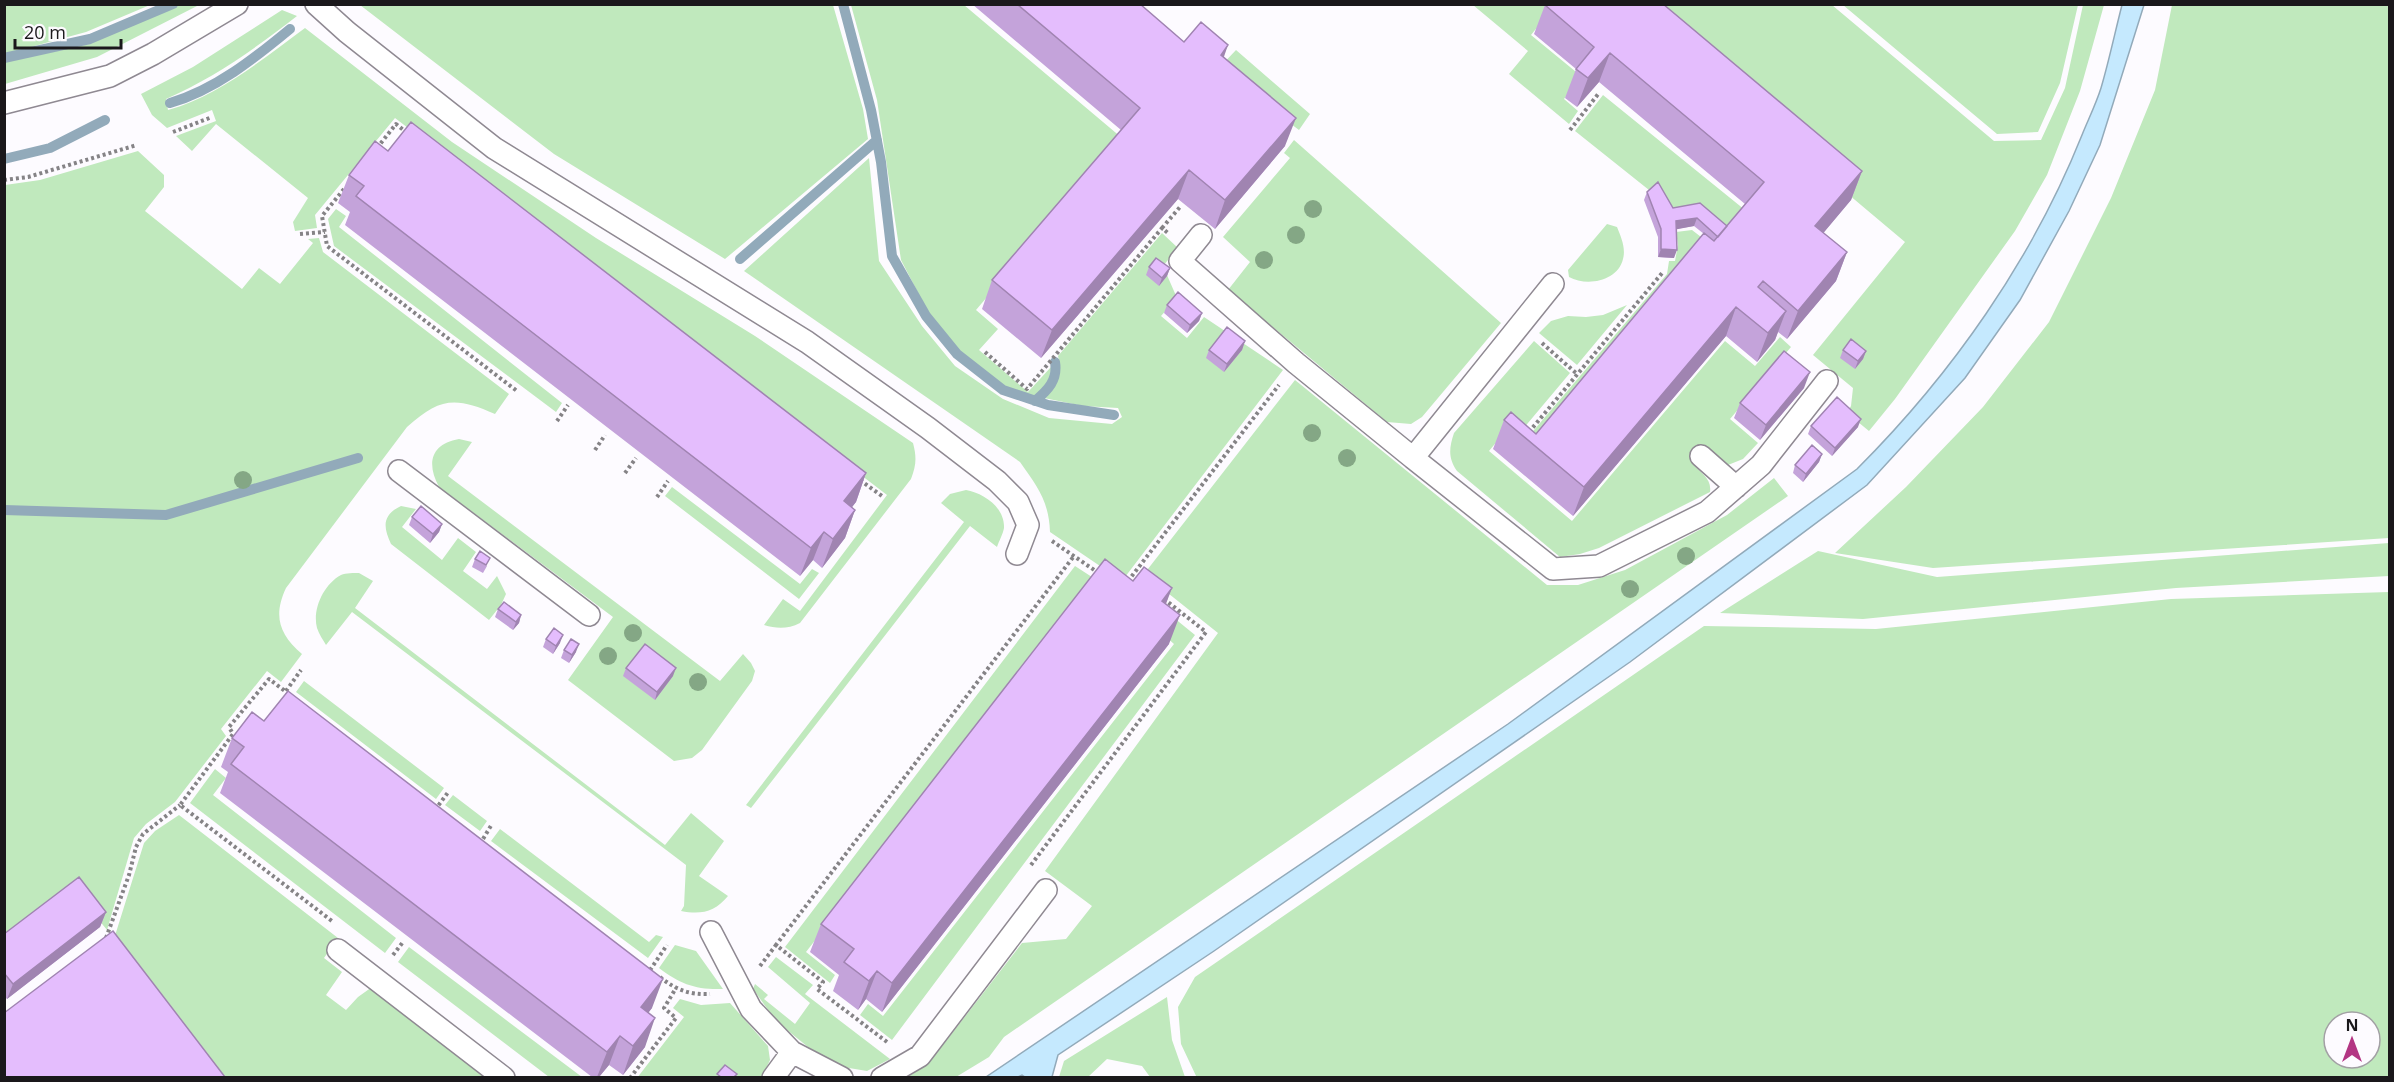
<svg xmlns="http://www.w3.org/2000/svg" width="2394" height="1082" viewBox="0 0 2394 1082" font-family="'Open Sans',sans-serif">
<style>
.green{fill:#c0e9bd;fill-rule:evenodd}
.water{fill:#c5e9fe;stroke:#92aaba;stroke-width:1.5}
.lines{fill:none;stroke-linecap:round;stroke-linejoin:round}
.stream{stroke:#92aaba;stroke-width:10}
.lane-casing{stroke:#8f8992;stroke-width:24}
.path{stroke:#858386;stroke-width:4;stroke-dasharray:3 3;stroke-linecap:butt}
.lane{stroke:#fff;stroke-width:21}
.tree{fill:#84a785}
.wall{fill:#c4a3da}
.shaded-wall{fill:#a084b1}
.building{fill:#e4bdfd;stroke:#a084b1;stroke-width:1.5}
</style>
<rect width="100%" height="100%" fill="#fdfbff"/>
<!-- green -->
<path class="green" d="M5,4H150V5L86,32L5,54Z
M179,5H199L97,57L5,84V62L89,44Z
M360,5H833L863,109L868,139L725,259L554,154Z
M851,5H964L1122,138L976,310L998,329L979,350L1028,392L1051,367C1051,382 1045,388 1033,397L1004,386L960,351L929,314L901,260L877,100Z
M1473,5H1555L1531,35L1581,76L1564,99L1578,111L1569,124L1509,74L1528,51Z
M1623,5H1832L1994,141L2041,140L2065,88L2083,5H2104L2080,91L2047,175L2015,231L1895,399L1869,431L1847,413L1851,406L1853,388L1813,355L1905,242Z
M1843,5H2078L2060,83L2038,132L1997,134Z
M2172,5H2389V538L1933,568L1835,553L1906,487L1983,407L2049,322L2111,198L2155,90Z
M282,10L297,16C256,48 214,78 166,99L168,110C218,96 263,59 305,28L452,142L596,238L755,336L913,443C917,458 916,466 911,479L800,623C788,629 777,629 764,625L783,599L800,611L887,495L395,118L315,215L317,228L295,231L293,222L308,198L216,124L192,151L176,136L216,121L212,110L167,128L152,115L141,94L193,67Z
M1236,50L1310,114L1299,130L1218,69Z
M1603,95L1745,210L1727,234L1671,212L1649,190L1575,131Z
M1294,140L1501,323L1422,417L1411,424L1387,422L1228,290L1250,262L1223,237L1290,158L1284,153Z
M138,151L164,175V187L145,211L242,289L259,268L280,284L313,243L308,239L319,238L323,252L509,394L495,414C455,396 439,398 407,427L286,588C273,616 279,634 302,654L281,682L267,671L221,729L226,736L175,802L146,824L134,838L107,930L73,888L5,941V185L40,180Z
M869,158L879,261L922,326L955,366L1003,399L1049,418L1112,424L1122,417L1118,408L1083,406L1044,398C1058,386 1062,373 1058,356L1162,233L1178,248L1163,266L1177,298L1161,316L1187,338L1204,317L1283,370L1122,581L1050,532C1049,501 1037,486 1020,462L744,271Z
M336,209L346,216L339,227L562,403L556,412L334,246L328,219Z
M1607,224L1617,227C1621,237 1626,248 1623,259C1618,281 1587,287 1569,277L1568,270Z
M1692,230L1714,247L1525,456L1517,450L1667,274L1669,261H1675L1678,245L1676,232Z
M1627,305L1577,365L1539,333L1551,321L1568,316L1586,317L1603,315Z
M1780,337L1791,347L1730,419L1758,443L1743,459L1728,465L1707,447L1693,464C1701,473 1712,479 1710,492L1599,548L1580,554L1560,557L1457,471C1448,458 1449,448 1454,433L1534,341L1570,373L1512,442L1503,434L1489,451L1572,521L1725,341L1755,366Z
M1295,380L1547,585H1578L1625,570L1727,515L1774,478L1788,496L1004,1037L989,1057L956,1077L906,1078L929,1063L1022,943L1066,939L1092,906L1045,871L1218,633L1144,574Z
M459,439L472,442L448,476L720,681L743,654L751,663L755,671L752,681L702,750L692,758L674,761L568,680L613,617L439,487C426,463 431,444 459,439Z
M672,487L800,584L812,569L819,573L799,599L665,496Z
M966,490C983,493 1005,507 1004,528C1003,534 999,541 997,547L970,526L751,808L746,805L964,522L941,503L950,494Z
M401,506L416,509L402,527L442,560L458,538L476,552L463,571L487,589L497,576L506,594L501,605L489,620L391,544C383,527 382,515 401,506Z
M2389,543V576L2176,588L1863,619L1720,613L1818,551L1937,577Z
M1075,566L1095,579L806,952L835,975L830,983L785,947Z
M359,573L373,581L355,608L665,845L691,813L724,841L699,876L728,896C715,912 701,915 681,911L684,906L686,865L352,612L326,645C323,640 319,634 317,628C312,609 324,584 341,575C346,573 354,573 359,573Z
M2389,592V1077L1197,1078L1181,1044L1178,1007L1195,977L1704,626L1876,629L2171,599ZM2334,1022H2370V1058H2334Z
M1168,613L1195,635L892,1040L860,1015L868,1004L883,1016L1174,644L1157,629Z
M304,681L444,788L436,799L296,692Z
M215,769L226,778L213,795L396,938L385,953L190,803Z
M453,795L487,821L480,831L445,805Z
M179,815L338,938L324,958L342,972L326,995L346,1010L358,997L372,987L487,1077H217L113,942L144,843L155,831Z
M500,829L649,942L656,935L663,937L648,958L491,841Z
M675,945L696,951L723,989C696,990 680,984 659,968Z
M409,947L582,1077H549L398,962Z
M776,957L813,985L805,994L890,1059L867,1071L843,1067L808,1047L776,1021L753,989L755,984L768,995L764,999L795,1024L810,1003L768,967Z
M1167,997L1172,1040L1185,1077H1150L1142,1066L1107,1059L1088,1077H1059L1064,1061Z
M680,999L701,1005L730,1003L768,1046L770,1060L762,1077L637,1078L684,1017L673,1008Z"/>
<!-- water -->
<path class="water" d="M2122,5H2144L2100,145L2069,211L2020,300L1965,378L1867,485L1630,662L1214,951L1058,1055L1052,1077H1025L1022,1075L1018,1077H986L1508,724L1857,469C1952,374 2032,260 2082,135C2088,120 2096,104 2101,88C2109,61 2115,32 2122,5Z"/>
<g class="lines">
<!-- stream -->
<path class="stream" d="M843,4L871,110L881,162L892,256L926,316L957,354L1003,390L1048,405L1114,415
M4,58L90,39L173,4
M170,103C215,90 255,58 290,29
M4,159L50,148L105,120
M740,259L877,140
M1035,401C1048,390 1058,380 1055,362
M4,510L166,515L358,458"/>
<!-- lane casing -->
<g class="lane-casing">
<path id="lane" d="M316,4L347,32L494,148L807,342L928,428L997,481L1018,502L1028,525L1017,554
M4,103L110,76L153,54L237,4
M1201,235L1180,261L1296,363L1413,458L1553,284
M1701,456L1736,487
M1413,458L1553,569L1599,566L1707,512L1761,465L1827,381
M399,471L589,615
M711,932L751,1009L792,1052L842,1078
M338,950L504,1078
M773,1078L792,1052
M882,1078L920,1056L1046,890"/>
</g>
<!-- path -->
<path class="path" d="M1570,130L1599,93
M173,132L212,117
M377,148L396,124L407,133
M4,180L28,177L137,145
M344,189L322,216L327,246L517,391
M1162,228L1180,207
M300,234L325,232
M1542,343L1577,374
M985,352L1027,389L1162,228L1168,233
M557,421L568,405
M1529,432L1663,272
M595,450L605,435
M625,473L636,458
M860,480L882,496
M657,497L668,481
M1052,541L1100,574
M1128,581L1279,385
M286,691L301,670
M289,694L269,679L229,727L233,734L180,805L332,921
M435,810L449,791
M480,844L492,824
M1031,865L1206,632L1164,599
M106,938L129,875L136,847L143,834L180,805
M393,955L403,942
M760,966L776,945
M650,970L667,945
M660,977C676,990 690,995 710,994
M887,1042L817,989L823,982L776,945L1074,556
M630,1078L676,1018L664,1008L676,988"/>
<!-- lane -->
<use href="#lane" class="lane"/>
</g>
<!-- trees -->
<g class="tree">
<circle cx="1313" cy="209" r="9"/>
<circle cx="1296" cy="235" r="9"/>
<circle cx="1264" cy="260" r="9"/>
<circle cx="1312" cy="433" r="9"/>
<circle cx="1347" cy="458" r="9"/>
<circle cx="243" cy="480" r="9"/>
<circle cx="1686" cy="556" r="9"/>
<circle cx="1630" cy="589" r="9"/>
<circle cx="633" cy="633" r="9"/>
<circle cx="608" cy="656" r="9"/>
<circle cx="698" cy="682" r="9"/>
</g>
<!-- wall -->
<path class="wall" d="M972,4H1140L1184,42L1224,57L1285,146L1215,229L1178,199L1041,358L982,309L992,280L1121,130Z
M1545,5L1862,171L1851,200L1823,233L1847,252L1836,281L1787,339L1778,332L1775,340L1757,362L1726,336L1573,516L1493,449L1504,420L1536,434L1704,234L1694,226L1676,229L1674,258L1658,257V237L1644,200L1647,192L1673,208L1727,226L1745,204L1599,82L1577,107L1565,98L1576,69L1534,34Z
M388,151L866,473L856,502L852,507L855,510L845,538L822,568L813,560L800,576L345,225L350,212L338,203L349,175Z
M1149,267L1170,268L1167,276L1159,286L1146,275Z
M1167,305L1202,313L1199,321L1187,333L1164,313Z
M1245,341L1242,350L1224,372L1206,358L1209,350Z
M1843,350L1866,351L1863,359L1855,369L1840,358Z
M1804,388L1760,440L1734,418L1740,403Z
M1811,426L1858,427L1832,456L1808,434Z
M1822,454L1819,462L1803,482L1793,473L1795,465Z
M412,517L442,524L439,532L430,543L409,525Z
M475,559L487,566L483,573L472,567Z
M1133,581L1166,604L1169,644L882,1012L866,999L858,1010L833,991L839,975L810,952L821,924Z
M498,609L521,615L519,623L513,630L495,617Z
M546,639L560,643L553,654L543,647Z
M564,650L576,652L569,663L561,658Z
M626,668L673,676L655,700L623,676Z
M232,738L652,1008L648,1013L645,1047L623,1075L609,1065L599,1077H592L220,793L228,772L221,767Z
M106,912L100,927L7,999L4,996V934Z"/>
<!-- shaded-wall -->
<path class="shaded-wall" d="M1228,45L1218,74L1221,55Z
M1610,53L1599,82L1577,107L1588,78Z
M1296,118L1285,146L1215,229L1225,200Z
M1189,170L1178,199L1041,358L1052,330Z
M1862,171L1851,200L1805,255L1815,226Z
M1697,218L1694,226L1673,230L1676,221Z
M1661,249L1677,250L1674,258L1658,257Z
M1847,252L1836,281L1787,339L1798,311Z
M1170,268L1167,276L1159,286L1162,278Z
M1736,307L1726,336L1573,516L1584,487Z
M1786,311L1775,340L1757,362L1768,333Z
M1202,313L1199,321L1187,333L1190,325Z
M1245,341L1242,350L1224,372L1227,364Z
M1866,351L1863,359L1855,369L1858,361Z
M1810,372L1804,388L1760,440L1766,425Z
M1861,419L1858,427L1832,456L1835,448Z
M1822,454L1819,462L1803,482L1806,474Z
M866,473L856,502L834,530L844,501Z
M855,510L845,538L822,568L833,539Z
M442,524L439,532L430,543L433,534Z
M824,532L813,560L800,576L811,548Z
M1172,588L1161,617L1162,601Z
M521,615L519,623L513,630L516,622Z
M1180,615L1169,644L882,1012L892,983Z
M563,635L560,643L553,654L556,646Z
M579,644L576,652L569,663L572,655Z
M676,668L673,676L655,700L657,692Z
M106,912L100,927L7,999L13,984Z
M877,971L866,999L858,1010L869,981Z
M663,979L652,1008L630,1036L641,1007Z
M655,1018L645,1047L623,1075L633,1046Z
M620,1036L609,1065L599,1077H597L607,1052Z"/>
<!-- building -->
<path class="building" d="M1017,4H1140L1184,42L1201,22L1228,45L1221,55L1296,118L1225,200L1189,170L1052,330L992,280L1140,108Z
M1546,4H1663L1862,171L1815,226L1847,252L1798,311L1763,281L1758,287L1786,311L1768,333L1736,307L1584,487L1504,420L1511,412L1536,434L1704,233L1714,241L1764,182L1610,53L1588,78L1576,69L1594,47L1545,5Z
M411,122L866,473L844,501L855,510L833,539L824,532L811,548L356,196L364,186L349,175L375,141L388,151Z
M1658,182L1673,208L1700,203L1727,226L1718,237L1697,218L1676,221L1677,250L1661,249V229L1647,192Z
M1156,258L1170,268L1162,278L1149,267Z
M1178,292L1202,313L1190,325L1167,305Z
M1227,327L1245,341L1227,364L1209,350Z
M1851,339L1866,351L1858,361L1843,350Z
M1784,351L1810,372L1766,425L1740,403Z
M1837,397L1861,419L1835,448L1811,426Z
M1812,445L1822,454L1806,474L1795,465Z
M421,506L442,524L433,534L412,517Z
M480,551L490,558L486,565L475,559Z
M1105,559L1133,581L1144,567L1172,588L1162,601L1180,615L892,983L877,971L869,981L844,962L854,949L821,924Z
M504,602L521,615L516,622L498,609Z
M554,628L563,635L556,646L546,639Z
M571,639L579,644L572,655L564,650Z
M645,644L676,668L657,692L626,668Z
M288,691L663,979L641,1007L655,1018L633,1046L620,1036L607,1052L231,764L244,747L232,738L252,712L264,721Z
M79,877L106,912L13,984L4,973V934Z
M113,931L225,1077H4V1013Z
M725,1065L737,1074L734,1077H721L717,1074Z"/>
<!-- border -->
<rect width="2394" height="1082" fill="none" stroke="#1a181b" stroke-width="12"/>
<!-- north arrow -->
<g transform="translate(2352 1040)"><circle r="28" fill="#fdfbff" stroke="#a2a0a4" stroke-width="1.5"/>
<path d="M0-4.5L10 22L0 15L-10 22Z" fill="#b33583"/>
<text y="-9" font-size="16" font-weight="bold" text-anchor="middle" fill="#1a181b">N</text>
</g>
<!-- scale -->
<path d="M15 39v9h106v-9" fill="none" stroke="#1a181b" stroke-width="3"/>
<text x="24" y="39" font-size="18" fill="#1a181b" stroke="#fdfbff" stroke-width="4.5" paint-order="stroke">20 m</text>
</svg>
